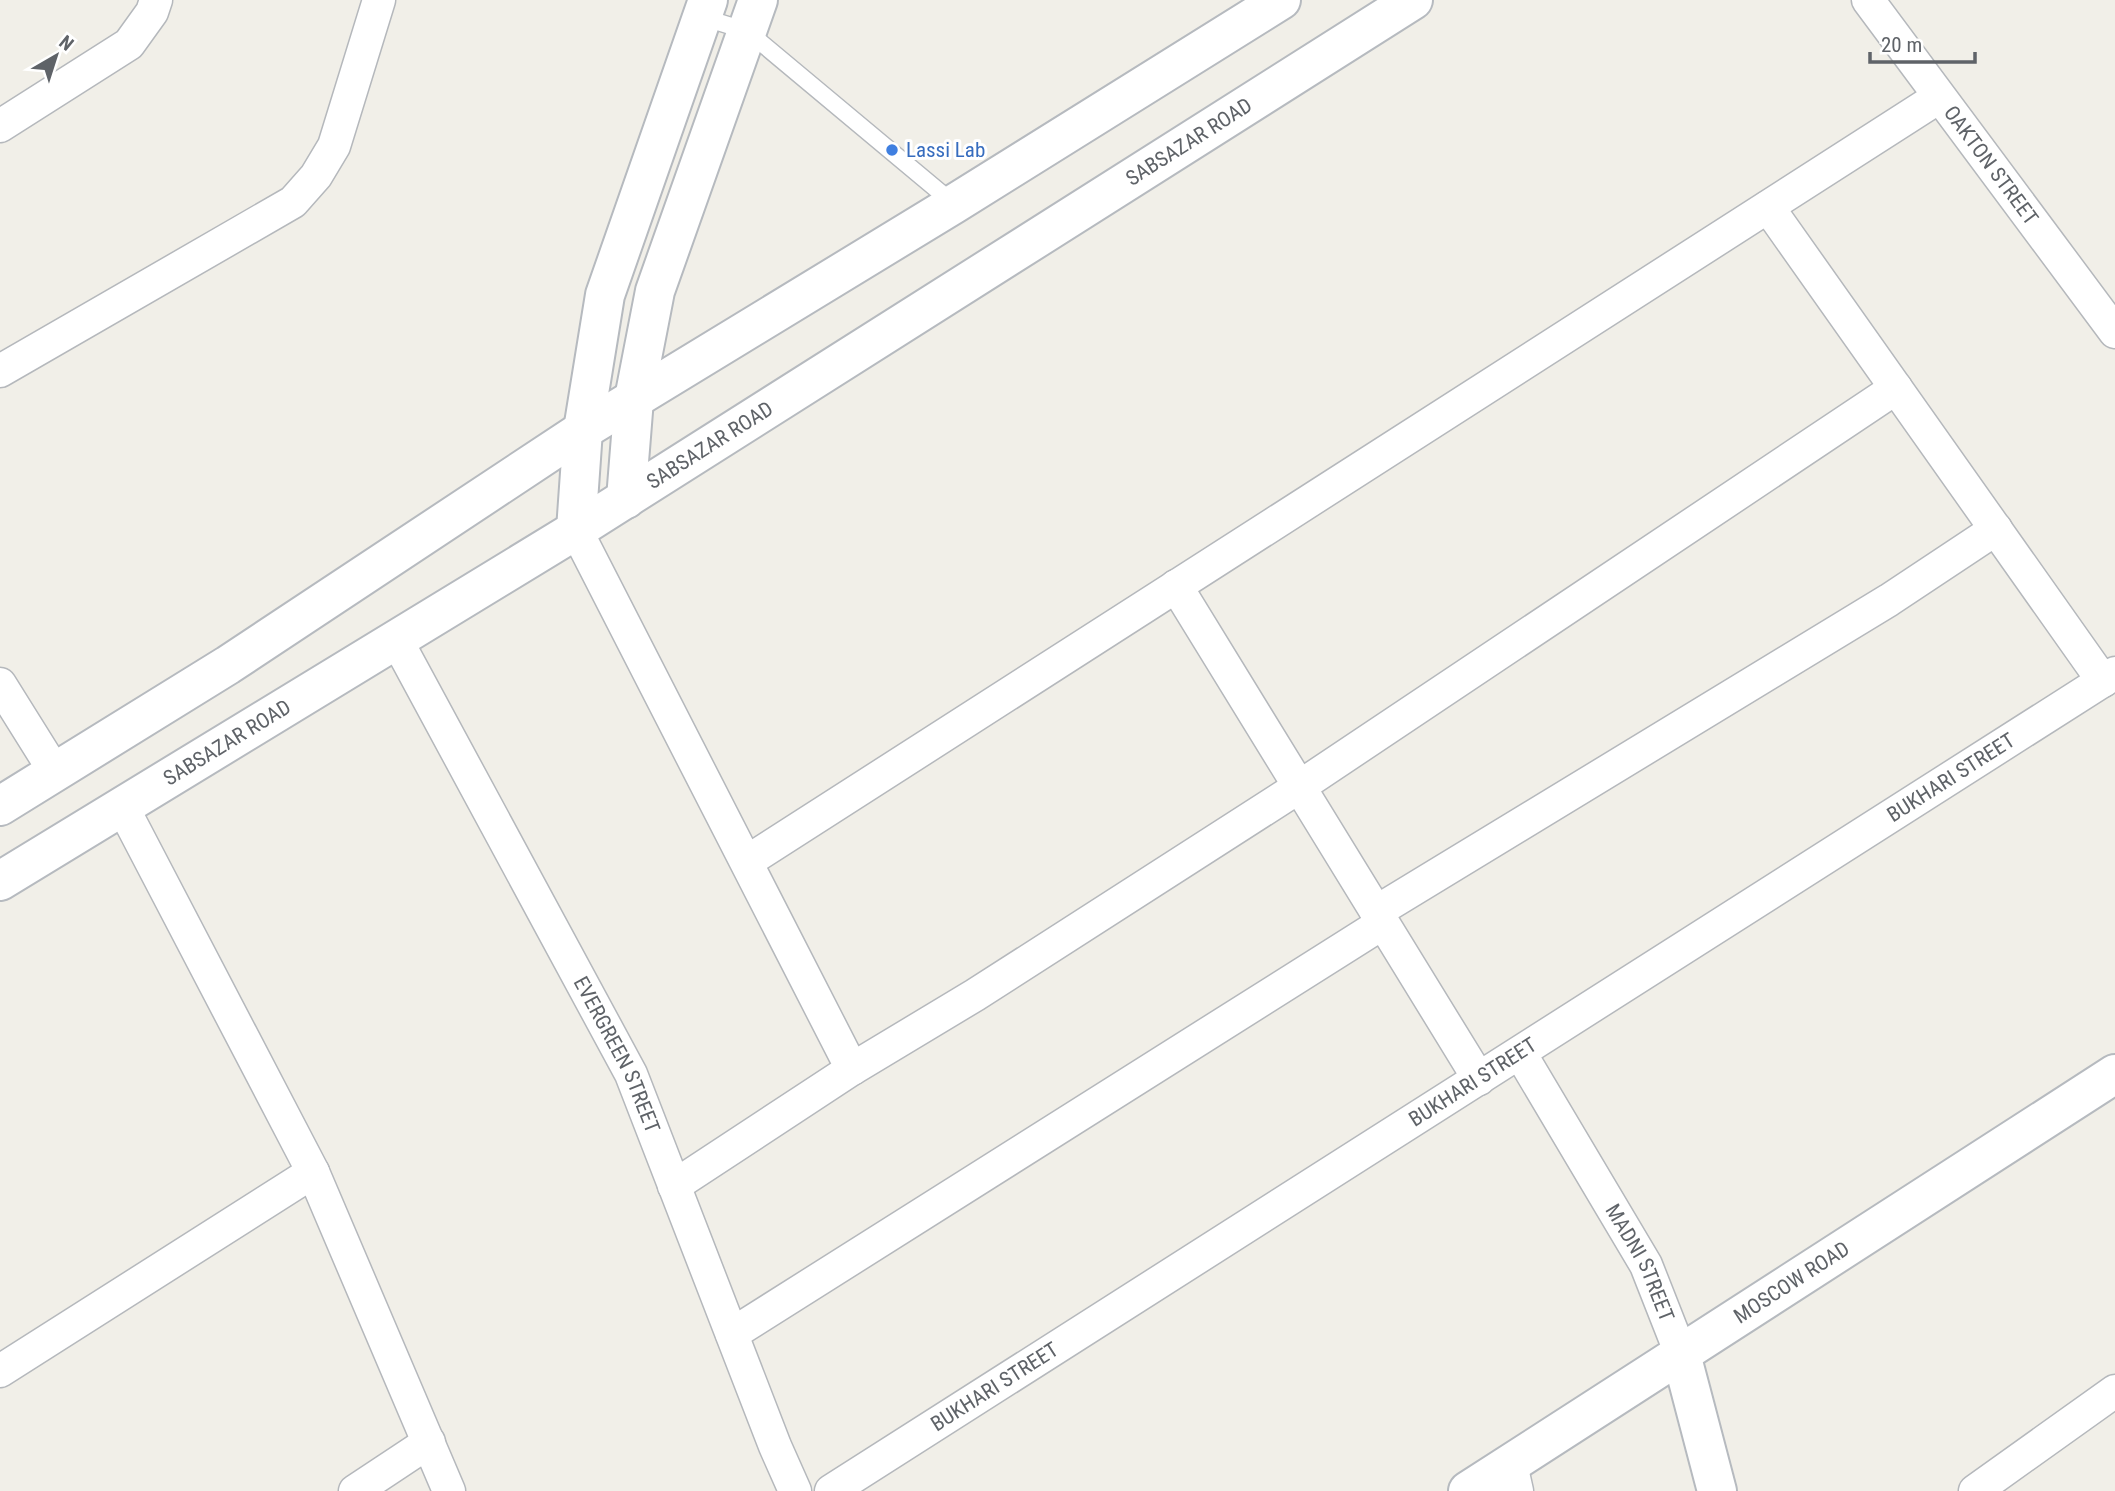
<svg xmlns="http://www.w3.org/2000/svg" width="2115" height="1491" viewBox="0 0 2115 1491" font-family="'Roboto Condensed',sans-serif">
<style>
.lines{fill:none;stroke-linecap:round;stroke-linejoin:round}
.lane-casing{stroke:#b5b8bc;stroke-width:19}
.street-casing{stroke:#b5b8bc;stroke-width:35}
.secondary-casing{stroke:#b6babf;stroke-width:42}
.lane{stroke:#fff;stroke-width:16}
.street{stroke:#fff;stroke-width:32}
.secondary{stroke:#fff;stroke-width:38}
.shop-dot{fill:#3f7fe0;stroke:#fff;stroke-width:2.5}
.labels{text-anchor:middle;stroke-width:6;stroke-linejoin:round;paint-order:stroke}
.street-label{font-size:21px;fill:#5f6368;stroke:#fff}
.shop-label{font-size:21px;fill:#366cbe;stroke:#fff;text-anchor:start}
</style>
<rect width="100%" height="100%" fill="#f1efe8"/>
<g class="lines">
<!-- lane casing -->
<g class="lane-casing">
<path id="lane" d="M702,17L747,31L953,203"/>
</g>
<!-- street casing -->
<g class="street-casing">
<g id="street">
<path id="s1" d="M1868,0L2115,332"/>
<path d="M0,126L129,44L152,12L156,0"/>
<path d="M1768,207L2103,681"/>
<path d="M0,371L293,202L316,176L334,146L379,0"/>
<path d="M576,530L852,1069"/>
<path d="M1176,586L1479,1079"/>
<path id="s2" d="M396,639L631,1074L775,1446L795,1491"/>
<path d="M0,684L55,772"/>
<path d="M122,806L313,1172L449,1491"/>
<path d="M748,861L1939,97"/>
<path d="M1376,912L1889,600L1996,529"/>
<path id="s3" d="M1520,1053L1646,1265L1681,1354"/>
<path d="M674,1186L852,1069L975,995L1299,787L1896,388"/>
<path d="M732,1334L1383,923"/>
<path d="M0,1371L313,1172"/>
<path d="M1511,1464L1517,1491"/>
<path d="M355,1491L429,1442"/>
<path id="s4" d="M831,1491L2115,673"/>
<path d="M1975,1491L2115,1391"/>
</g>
</g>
<!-- secondary casing -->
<g class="secondary-casing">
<g id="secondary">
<path d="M626,499L634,399L655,291L758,0"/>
<path d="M576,530L583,430L605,295L708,0"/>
<path d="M0,806L228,665L583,430L954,204L1281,0"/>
<path id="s5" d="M0,881L576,530L1413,0"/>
<path d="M1681,1354L1717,1491"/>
<path id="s6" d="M1468,1491L2115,1074"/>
</g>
</g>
<!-- lane -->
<use href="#lane" class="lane"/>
<!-- street -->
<use href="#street" class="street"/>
<!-- secondary -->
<use href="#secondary" class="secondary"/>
</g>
<!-- markers -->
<circle class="shop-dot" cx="892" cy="150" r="7"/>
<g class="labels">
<!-- street labels -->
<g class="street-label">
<text dy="7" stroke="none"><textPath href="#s5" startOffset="1400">SABSAZAR ROAD</textPath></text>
<text dy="7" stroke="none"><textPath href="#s1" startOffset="206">OAKTON STREET</textPath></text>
<text dy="7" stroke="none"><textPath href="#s5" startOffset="833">SABSAZAR ROAD</textPath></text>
<text dy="7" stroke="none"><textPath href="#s5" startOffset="266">SABSAZAR ROAD</textPath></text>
<text dy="7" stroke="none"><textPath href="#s4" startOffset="1328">BUKHARI STREET</textPath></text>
<text dy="7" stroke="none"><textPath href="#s2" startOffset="471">EVERGREEN STREET</textPath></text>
<text dy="7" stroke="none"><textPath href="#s4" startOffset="761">BUKHARI STREET</textPath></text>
<text dy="7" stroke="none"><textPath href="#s3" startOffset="242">MADNI STREET</textPath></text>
<text dy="7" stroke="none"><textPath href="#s6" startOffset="385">MOSCOW ROAD</textPath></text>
<text dy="7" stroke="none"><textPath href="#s4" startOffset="194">BUKHARI STREET</textPath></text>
</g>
<!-- shop labels -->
<g class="shop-label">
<text x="906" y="157">Lassi Lab</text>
</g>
</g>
<!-- north arrow -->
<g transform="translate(56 56) rotate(39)" stroke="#ffffff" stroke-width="5" paint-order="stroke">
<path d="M0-5L12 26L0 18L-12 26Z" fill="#5f6368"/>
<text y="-10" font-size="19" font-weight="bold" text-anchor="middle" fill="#5f6368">N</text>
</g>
<!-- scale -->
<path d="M1870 52v10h105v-10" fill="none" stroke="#5f6368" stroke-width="3.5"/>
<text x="1881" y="52" font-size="21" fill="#5f6368" stroke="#ffffff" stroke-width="5" paint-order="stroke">20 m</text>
</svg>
